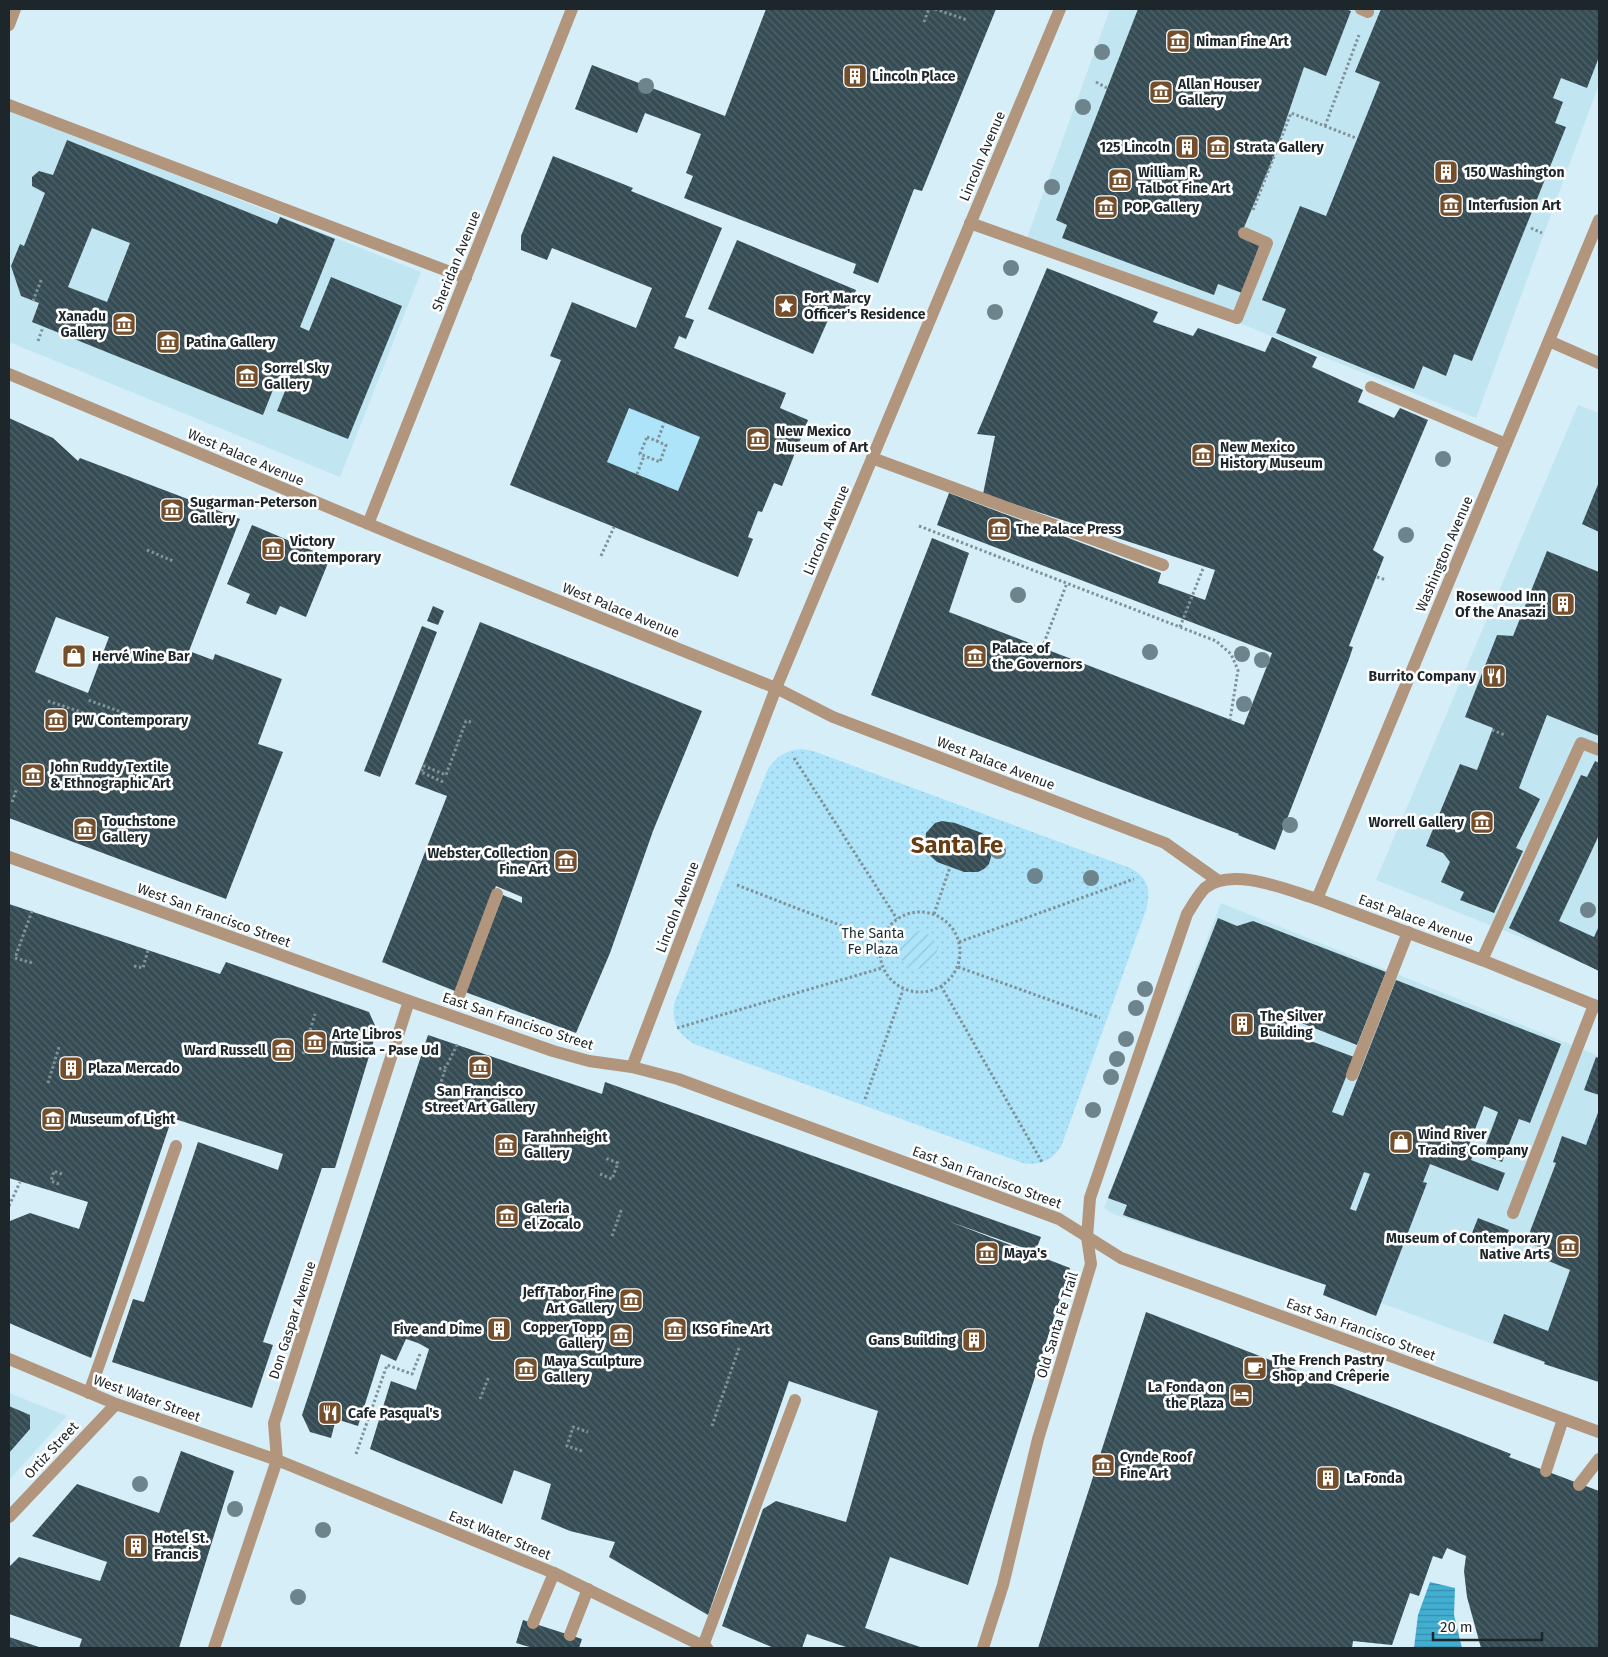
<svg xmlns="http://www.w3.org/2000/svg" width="1608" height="1657" viewBox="0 0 1608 1657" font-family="'Fira Sans',sans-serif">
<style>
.built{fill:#c2e5f2}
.grass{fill:#ade4f9}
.park{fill:url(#park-dots)}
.garden{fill:url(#garden-furrows)}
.water{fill:url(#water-rules)}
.building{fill:url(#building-back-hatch);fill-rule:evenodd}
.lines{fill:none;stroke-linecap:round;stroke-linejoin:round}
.path{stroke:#809299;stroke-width:3;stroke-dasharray:2.5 2.5;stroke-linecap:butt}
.service{stroke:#b2957d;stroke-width:12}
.pedestrian{stroke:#b2957d;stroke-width:12}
.minor{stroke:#b2957d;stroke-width:12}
.tertiary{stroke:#b2957d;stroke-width:12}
.tree{fill:#6e848c}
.labels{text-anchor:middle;stroke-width:5;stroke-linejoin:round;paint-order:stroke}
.poi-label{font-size:14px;font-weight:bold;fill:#1d262a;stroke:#fff;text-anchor:start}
.street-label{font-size:14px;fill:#1d262a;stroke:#fff}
.park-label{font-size:14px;fill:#1a2d34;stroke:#fff}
.town-label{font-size:24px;font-weight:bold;fill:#663d13;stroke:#fff}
</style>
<defs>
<pattern id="park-dots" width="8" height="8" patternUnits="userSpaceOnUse" patternTransform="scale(1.25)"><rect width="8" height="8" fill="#ade4f9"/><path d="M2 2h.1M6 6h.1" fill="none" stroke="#94c3d6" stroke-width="1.8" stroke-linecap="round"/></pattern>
<pattern id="garden-furrows" width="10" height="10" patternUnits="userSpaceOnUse" patternTransform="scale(1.25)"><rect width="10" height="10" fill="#ade4f9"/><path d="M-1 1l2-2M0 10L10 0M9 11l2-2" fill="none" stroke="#94c3d6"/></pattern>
<pattern id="water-rules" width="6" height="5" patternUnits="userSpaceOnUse" patternTransform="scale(1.25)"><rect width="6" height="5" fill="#42afd2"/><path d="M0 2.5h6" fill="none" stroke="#378eab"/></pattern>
<pattern id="building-back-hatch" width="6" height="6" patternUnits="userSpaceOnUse" patternTransform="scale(1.25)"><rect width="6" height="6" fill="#364c54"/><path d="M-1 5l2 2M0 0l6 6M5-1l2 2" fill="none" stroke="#516369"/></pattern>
</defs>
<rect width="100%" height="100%" fill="#d5eef8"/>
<!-- built -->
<path class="built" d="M1110,9H1599V84L1476,418L1027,238Z
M10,109L421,272L340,477L9,342Z
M1578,405L1599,413V968L1376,880Z
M1221,903L1599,1056V1383L1381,1303L1113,1214L1104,1208Z
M9,1393L67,1416L9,1480Z"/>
<!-- grass -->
<path class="grass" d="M629,408L700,437L678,491L607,462Z"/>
<!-- park -->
<path class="park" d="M801,749L813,751L1130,868C1149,878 1151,891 1146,910L1061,1147C1052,1160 1039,1166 1023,1163L694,1044C678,1034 672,1023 674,1004L768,769C776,757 786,750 801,749Z"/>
<!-- garden -->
<path class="garden" d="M899 950a19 19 0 1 1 38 0a19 19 0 1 1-38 0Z"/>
<!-- water -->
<path class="water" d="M1430,1582L1455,1588L1454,1615L1462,1648H1414L1418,1615Z"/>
<!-- building -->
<path class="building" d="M766,9H996L922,191L914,189L878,283L853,273L856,264L684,198L693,176L686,173L701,134L645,113L637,133L575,109L592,65L725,116Z
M1138,9H1345L1351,11L1326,76L1304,67L1274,156L1240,237L1260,244L1242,293L1218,284L1214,295L1062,238L1067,225L1056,220Z
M1381,9H1599V57L1587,88L1561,78L1553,98L1563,102L1555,123L1566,127L1472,361L1454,354L1446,376L1423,366L1414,389L1276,333L1286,309L1262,300L1300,206L1326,216L1380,82L1355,72Z
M67,140L277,224L280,217L335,239L300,327L309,331L331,277L402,306L348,439L277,411L289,381L278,377L263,415L32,322L39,303L21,296L11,266L20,244L24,246L45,193L32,186V177L39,171L53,175ZM92,228L130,243L107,302L68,287Z
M553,156L633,188L631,191L722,228L685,317L694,320L686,339L679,336L674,348L786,393L780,408L808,420L782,486L774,483L762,512L758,511L748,537L753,539L738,577L510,485L561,360L550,356L572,302L636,328L652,288L552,248L547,260L521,250V236ZM629,408L700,437L678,491L607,462Z
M737,240L856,290L845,316L832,311L813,354L708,309Z
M1047,268L1158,312L1153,322L1193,336L1198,328L1265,352L1272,337L1317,357L1312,367L1363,390L1358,402L1394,418L1400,408L1428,420L1373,550L1384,557L1349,646L1353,647L1349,659L1275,850L1238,835L1239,834L871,695L932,538L969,553L949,612L1244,725L1272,653L937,525L949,493L1161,573L1158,583L1205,600L1215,570L983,494L995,436L977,434Z
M9,418L53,438L78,461L80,458L240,519L189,651L213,660L215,654L282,679L258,744L283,752L226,899L9,818ZM56,617L109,637L88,693L35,672Z
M1599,482V532L1582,524Z
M252,525L330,558L306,617L280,606L276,615L246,603L250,594L227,584Z
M1547,551L1599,572V736L1547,715L1519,788L1540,799L1516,848L1523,851L1494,913L1460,900L1464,892L1441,882L1450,862L1443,853L1426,846L1460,764L1477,770L1493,728L1465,717L1497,635L1513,636Z
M433,606L444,611L438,625L427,621Z
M480,622L702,711L653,831L610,953L576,1033L465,992L503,895L522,903V897L496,886L455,991L382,962L447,796L415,784Z
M422,626L437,632L380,777L364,771Z
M1595,761L1599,763V835L1559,921L1594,937L1599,926V971L1509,928L1581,775L1587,777Z
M942,821L955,823L982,833L987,838L993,850L989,864L984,869L978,872H964L937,862L927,853L925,847L926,833L935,823Z
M9,904L220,974L226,962L369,1012L377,1030L335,1168H322L263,1342L273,1345L252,1408L112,1362L133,1299L144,1302L198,1142L278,1170L283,1154L172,1118L91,1358L9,1323L10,1221L30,1213L79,1229L88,1202L9,1178Z
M1218,918L1237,926L1253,921L1386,972L1357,1045L1289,1018L1284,1031L1354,1057L1332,1112L1343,1116L1396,980L1561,1044L1530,1123L1519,1119L1502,1162L1482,1155L1498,1112L1484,1106L1469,1145L1476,1148L1471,1160L1505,1173L1498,1191L1430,1164L1423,1182L1427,1183L1376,1316L1323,1295L1326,1285L1123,1215L1127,1205L1108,1198ZM1364,1172L1370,1174L1356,1211L1350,1209Z
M428,1035L602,1094L605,1082L1041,1237L1035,1252L948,1221L1070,1268L968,1585L890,1557L865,1628L923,1648H849L807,1634L802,1648H774L722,1626L763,1509L776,1501L846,1522L878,1411L789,1381L708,1615L609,1557L615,1542L570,1531L541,1519L551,1484L514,1470L502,1504L370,1449L391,1381L416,1390L429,1349L418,1343L406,1339L396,1361L381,1354L358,1426L336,1419L331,1438L310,1432L302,1415Z
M1596,1057L1599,1058V1095L1584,1090Z
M1599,1110V1382L1544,1364L1545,1362L1493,1343L1504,1314L1548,1331L1570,1270L1544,1259L1547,1250L1526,1242L1556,1163L1553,1162L1562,1136L1586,1145Z
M1478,1218L1509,1230L1503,1246L1472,1233Z
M1146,1312L1392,1407L1511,1454L1509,1457L1599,1491V1648H1481L1467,1597L1464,1571L1466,1556L1447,1548L1442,1559L1433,1556L1419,1596L1410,1593L1392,1645L1353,1641L1352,1648H1038Z
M9,1406L30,1415V1429L9,1453Z
M181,1451L234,1471L179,1648H79L82,1639L9,1614V1567L19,1557L100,1581L107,1562L32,1536L77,1484L159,1513Z
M523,1620L582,1639L579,1648H533L516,1643Z
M9,1637L42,1648H9Z"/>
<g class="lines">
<!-- path -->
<path class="path" d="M935,9L967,20
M924,22L929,9
M1096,82L1107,88
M1325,126L1359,35
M1253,210L1291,113L1356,138
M1531,228L1542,233
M33,301L42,278
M38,341L43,327
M647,437L666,445L660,462L640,454Z
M657,442L664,423
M637,474L644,456
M919,526L1216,641L1231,654L1238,670L1230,720
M147,550L173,561
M601,556L614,527
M1377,577L1386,580
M1180,627L1204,566
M1042,648L1067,583
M48,701L123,726L127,714L88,700
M1492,730L1505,735
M794,758L897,919
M443,782L421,772L424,766L446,775L466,721L471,722
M12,802L17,788
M737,885L881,941
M32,911L15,958L33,963
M880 952a40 40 0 1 1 80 0a40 40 0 1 1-80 0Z
M934,914L950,867
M959,942L1134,879
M134,966L143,968L148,950
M958,967L1100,1018
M941,986L1042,1162
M677,1028L882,968
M303,1054L315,1014
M439,1069L446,1067L458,1043
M48,1083L59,1047
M438,1091L446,1067
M865,1099L903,990
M600,1174L612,1179L618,1163L605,1158
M59,1184L51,1181L54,1171L64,1175
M9,1206L20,1182
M612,1236L622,1208
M480,1399L489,1376
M712,1426L739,1348
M582,1451L567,1446L573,1427L588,1432
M356,1454L387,1365L412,1374L420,1354"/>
<!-- service -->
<path class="service" d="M1361,9L1368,12
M9,105L466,278
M970,223L1237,318L1267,243L1244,233
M1371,387L1506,444
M872,458L1163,565
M1482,960L1581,743L1599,750
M459,996L497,894
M1352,1075L1408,932
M1513,1213L1594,1005
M89,1393L176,1146
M1546,1471L1563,1419
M1579,1485L1599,1459
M533,1623L554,1573
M570,1635L588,1589
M703,1646L795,1400"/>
<!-- pedestrian -->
<path class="pedestrian" d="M632,1067L776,688L833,717L1165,843L1217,880"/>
<!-- minor -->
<path class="minor" d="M1549,341L1599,363
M9,374L407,540L776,688L1060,9
M368,524L572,9
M9,1359L116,1404L277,1460L554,1573L707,1648
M9,1517L116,1404
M214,1648L277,1460L274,1423L409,1001
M983,1648L1003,1585L1038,1439L1091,1264L1087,1237L1090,1198L1187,914C1192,906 1198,895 1205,888C1232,866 1287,890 1317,899"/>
<!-- tertiary -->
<path class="tertiary" d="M9,25L15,9
M1599,220L1317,899L1482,960L1599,1007
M9,857L409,1001L553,1051L589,1061L632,1067L678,1079L1059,1219L1121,1258L1599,1432"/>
</g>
<!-- trees -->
<g class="tree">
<circle cx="1102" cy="52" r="8"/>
<circle cx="646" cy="86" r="8"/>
<circle cx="1083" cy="107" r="8"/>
<circle cx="1052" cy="187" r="8"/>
<circle cx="1011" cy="268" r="8"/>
<circle cx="995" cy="312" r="8"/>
<circle cx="1443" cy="459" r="8"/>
<circle cx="1406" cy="535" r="8"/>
<circle cx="1018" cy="595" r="8"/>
<circle cx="1150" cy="652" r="8"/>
<circle cx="1242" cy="654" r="8"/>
<circle cx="1262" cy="660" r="8"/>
<circle cx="1244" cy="704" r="8"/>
<circle cx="1290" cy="825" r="8"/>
<circle cx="998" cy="851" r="8"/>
<circle cx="1035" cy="876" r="8"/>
<circle cx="1091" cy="878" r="8"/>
<circle cx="1588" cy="910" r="8"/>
<circle cx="1145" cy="989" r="8"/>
<circle cx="1136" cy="1008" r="8"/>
<circle cx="1126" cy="1039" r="8"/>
<circle cx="1117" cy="1059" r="8"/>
<circle cx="1111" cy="1077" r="8"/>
<circle cx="1093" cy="1110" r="8"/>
<circle cx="140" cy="1484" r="8"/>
<circle cx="235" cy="1509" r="8"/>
<circle cx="323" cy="1530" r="8"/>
<circle cx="298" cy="1597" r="8"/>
</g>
<!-- icons -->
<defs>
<g id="museum-square" transform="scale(1.25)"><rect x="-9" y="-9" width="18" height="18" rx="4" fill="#754f2b" stroke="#fff"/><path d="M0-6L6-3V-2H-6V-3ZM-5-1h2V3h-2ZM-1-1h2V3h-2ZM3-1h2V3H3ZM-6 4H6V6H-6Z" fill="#fff"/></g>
<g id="building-square" transform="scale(1.25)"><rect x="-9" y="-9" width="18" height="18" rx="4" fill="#754f2b" stroke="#fff"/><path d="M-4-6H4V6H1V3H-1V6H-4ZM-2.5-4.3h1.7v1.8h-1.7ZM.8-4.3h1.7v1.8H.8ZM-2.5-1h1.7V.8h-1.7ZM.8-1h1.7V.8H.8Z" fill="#fff"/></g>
<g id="sight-square" transform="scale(1.25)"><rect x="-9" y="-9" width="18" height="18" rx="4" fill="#754f2b" stroke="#fff"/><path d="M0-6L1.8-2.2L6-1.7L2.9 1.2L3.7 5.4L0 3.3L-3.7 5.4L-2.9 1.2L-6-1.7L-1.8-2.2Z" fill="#fff"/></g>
<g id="shop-square" transform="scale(1.25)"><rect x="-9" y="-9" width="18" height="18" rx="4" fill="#754f2b" stroke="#fff"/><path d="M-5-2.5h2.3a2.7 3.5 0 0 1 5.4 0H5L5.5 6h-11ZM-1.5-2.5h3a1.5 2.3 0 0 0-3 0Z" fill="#fff"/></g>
<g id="restaurant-square" transform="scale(1.25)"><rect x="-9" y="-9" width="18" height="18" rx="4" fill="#754f2b" stroke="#fff"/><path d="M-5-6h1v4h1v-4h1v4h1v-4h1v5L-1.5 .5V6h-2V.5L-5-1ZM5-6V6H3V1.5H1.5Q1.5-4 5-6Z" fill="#fff"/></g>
<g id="cafe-square" transform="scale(1.25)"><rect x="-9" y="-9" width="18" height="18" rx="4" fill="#754f2b" stroke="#fff"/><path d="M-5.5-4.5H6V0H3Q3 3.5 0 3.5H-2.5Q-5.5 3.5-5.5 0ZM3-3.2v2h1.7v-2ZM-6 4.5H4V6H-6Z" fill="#fff"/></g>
<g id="hotel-square" transform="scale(1.25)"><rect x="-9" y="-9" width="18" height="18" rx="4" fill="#754f2b" stroke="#fff"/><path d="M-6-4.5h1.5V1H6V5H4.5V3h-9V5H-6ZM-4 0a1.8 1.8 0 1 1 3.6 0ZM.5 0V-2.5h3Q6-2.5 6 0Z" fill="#fff"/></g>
</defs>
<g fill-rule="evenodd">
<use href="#museum-square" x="1178" y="41"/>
<use href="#building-square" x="855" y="76"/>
<use href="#museum-square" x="1161" y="92"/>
<use href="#building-square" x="1187" y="147"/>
<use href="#museum-square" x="1218" y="147"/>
<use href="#building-square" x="1446" y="172"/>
<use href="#museum-square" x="1120" y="180"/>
<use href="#museum-square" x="1451" y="205"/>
<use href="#museum-square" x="1106" y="207"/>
<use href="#sight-square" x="786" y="306"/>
<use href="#museum-square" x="124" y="324"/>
<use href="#museum-square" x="168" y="342"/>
<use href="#museum-square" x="247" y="376"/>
<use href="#museum-square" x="758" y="439"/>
<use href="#museum-square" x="1203" y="455"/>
<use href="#museum-square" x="172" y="510"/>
<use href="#museum-square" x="999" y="529"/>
<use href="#museum-square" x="273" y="549"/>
<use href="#building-square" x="1563" y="604"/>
<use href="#shop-square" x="74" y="656"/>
<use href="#museum-square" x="975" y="656"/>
<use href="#restaurant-square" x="1494" y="676"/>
<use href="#museum-square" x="56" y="720"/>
<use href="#museum-square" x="33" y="775"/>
<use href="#museum-square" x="1482" y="822"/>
<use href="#museum-square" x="85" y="829"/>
<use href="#museum-square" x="566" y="861"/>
<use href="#building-square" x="1242" y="1024"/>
<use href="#museum-square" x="315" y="1042"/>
<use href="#museum-square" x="283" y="1050"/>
<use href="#museum-square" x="480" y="1067"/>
<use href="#building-square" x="71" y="1068"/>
<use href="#museum-square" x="53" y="1119"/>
<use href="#shop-square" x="1401" y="1142"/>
<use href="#museum-square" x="506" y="1145"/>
<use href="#museum-square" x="507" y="1216"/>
<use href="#museum-square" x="1568" y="1246"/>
<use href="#museum-square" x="987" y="1253"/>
<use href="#museum-square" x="631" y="1300"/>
<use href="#building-square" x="499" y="1329"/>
<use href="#museum-square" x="675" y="1329"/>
<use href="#museum-square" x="621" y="1335"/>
<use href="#building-square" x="974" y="1340"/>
<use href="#cafe-square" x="1255" y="1368"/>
<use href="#museum-square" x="526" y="1369"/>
<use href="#hotel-square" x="1241" y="1395"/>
<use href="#restaurant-square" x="330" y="1413"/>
<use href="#museum-square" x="1103" y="1465"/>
<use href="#building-square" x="1328" y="1478"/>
<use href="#building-square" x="136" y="1546"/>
</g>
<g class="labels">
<!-- poi labels -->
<g class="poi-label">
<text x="1196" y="46">Niman Fine Art</text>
<text x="872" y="81">Lincoln Place</text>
<text x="1178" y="89">Allan Houser<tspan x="1178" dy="16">Gallery</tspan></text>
<text x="1170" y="152" text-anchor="end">125 Lincoln</text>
<text x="1236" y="152">Strata Gallery</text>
<text x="1138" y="177">William R.<tspan x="1138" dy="16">Talbot Fine Art</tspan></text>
<text x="1464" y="177">150 Washington</text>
<text x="1468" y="210">Interfusion Art</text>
<text x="1124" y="212">POP Gallery</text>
<text x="804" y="303">Fort Marcy<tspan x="804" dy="16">Officer's Residence</tspan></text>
<text x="106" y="321" text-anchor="end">Xanadu<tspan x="106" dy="16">Gallery</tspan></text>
<text x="186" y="347">Patina Gallery</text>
<text x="264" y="373">Sorrel Sky<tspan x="264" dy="16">Gallery</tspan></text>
<text x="776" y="436">New Mexico<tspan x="776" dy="16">Museum of Art</tspan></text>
<text x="1220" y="452">New Mexico<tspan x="1220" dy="16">History Museum</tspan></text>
<text x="190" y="507">Sugarman-Peterson<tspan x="190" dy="16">Gallery</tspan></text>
<text x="1016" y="534">The Palace Press</text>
<text x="290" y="546">Victory<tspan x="290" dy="16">Contemporary</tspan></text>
<text x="1546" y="601" text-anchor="end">Rosewood Inn<tspan x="1546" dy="16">Of the Anasazi</tspan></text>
<text x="992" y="653">Palace of<tspan x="992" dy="16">the Governors</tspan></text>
<text x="92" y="661">Hervé Wine Bar</text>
<text x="1476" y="681" text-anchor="end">Burrito Company</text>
<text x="74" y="725">PW Contemporary</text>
<text x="50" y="772">John Ruddy Textile<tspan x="50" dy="16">&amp; Ethnographic Art</tspan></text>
<text x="102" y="826">Touchstone<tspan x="102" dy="16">Gallery</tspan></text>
<text x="1464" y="827" text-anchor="end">Worrell Gallery</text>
<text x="548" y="858" text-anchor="end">Webster Collection<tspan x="548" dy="16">Fine Art</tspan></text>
<text x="1260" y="1021">The Silver<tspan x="1260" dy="16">Building</tspan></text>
<text x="332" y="1039">Arte Libros<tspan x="332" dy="16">Musica - Pase Ud</tspan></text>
<text x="266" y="1055" text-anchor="end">Ward Russell</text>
<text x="88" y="1073">Plaza Mercado</text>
<text x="480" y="1096" text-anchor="middle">San Francisco<tspan x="480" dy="16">Street Art Gallery</tspan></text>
<text x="70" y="1124">Museum of Light</text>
<text x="1418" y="1139">Wind River<tspan x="1418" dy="16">Trading Company</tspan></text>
<text x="524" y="1142">Farahnheight<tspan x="524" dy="16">Gallery</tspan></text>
<text x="524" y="1213">Galeria<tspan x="524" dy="16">el Zocalo</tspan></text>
<text x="1550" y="1243" text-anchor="end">Museum of Contemporary<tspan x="1550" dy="16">Native Arts</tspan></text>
<text x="1004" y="1258">Maya's</text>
<text x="614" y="1297" text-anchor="end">Jeff Tabor Fine<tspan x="614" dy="16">Art Gallery</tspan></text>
<text x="604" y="1332" text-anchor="end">Copper Topp<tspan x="604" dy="16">Gallery</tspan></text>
<text x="482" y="1334" text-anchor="end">Five and Dime</text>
<text x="692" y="1334">KSG Fine Art</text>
<text x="956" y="1345" text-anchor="end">Gans Building</text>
<text x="1272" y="1365">The French Pastry<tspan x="1272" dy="16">Shop and Crêperie</tspan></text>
<text x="544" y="1366">Maya Sculpture<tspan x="544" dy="16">Gallery</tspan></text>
<text x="1224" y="1392" text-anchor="end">La Fonda on<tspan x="1224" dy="16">the Plaza</tspan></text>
<text x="348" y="1418">Cafe Pasqual's</text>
<text x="1120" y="1462">Cynde Roof<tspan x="1120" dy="16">Fine Art</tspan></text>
<text x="1346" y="1483">La Fonda</text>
<text x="154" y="1543">Hotel St.<tspan x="154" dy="16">Francis</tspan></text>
</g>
<!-- street labels -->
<g class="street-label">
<text transform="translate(982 156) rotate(-67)" y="5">Lincoln Avenue</text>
<text transform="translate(456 261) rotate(-68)" y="5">Sheridan Avenue</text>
<text transform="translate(246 457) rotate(23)" y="5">West Palace Avenue</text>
<text transform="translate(826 530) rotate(-67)" y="5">Lincoln Avenue</text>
<text transform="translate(1444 554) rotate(-67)" y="5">Washington Avenue</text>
<text transform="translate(621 610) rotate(22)" y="5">West Palace Avenue</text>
<text transform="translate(996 763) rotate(21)" y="5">West Palace Avenue</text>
<text transform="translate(677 907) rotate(-69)" y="5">Lincoln Avenue</text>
<text transform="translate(214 915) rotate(20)" y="5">West San Francisco Street</text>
<text transform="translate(1416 919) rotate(20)" y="5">East Palace Avenue</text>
<text transform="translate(518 1021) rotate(18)" y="5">East San Francisco Street</text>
<text transform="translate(987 1177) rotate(20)" y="5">East San Francisco Street</text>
<text transform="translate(292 1320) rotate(-72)" y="5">Don Gaspar Avenue</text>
<text transform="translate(1057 1325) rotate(-73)" y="5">Old Santa Fe Trail</text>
<text transform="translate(1361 1329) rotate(20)" y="5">East San Francisco Street</text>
<text transform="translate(147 1398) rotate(20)" y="5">West Water Street</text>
<text transform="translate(51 1450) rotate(-47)" y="5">Ortiz Street</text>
<text transform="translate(500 1535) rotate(22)" y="5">East Water Street</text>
</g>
<!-- park labels -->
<g class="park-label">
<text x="873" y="938">The Santa<tspan x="873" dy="16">Fe Plaza</tspan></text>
</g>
<!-- town labels -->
<g class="town-label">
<text x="957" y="853">Santa Fe</text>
</g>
</g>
<!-- border -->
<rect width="1608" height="1657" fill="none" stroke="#1d262a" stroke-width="20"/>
<!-- scale -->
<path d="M1433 1632v8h109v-8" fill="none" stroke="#1d262a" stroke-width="2.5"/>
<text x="1440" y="1632" font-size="15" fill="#1d262a" stroke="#ffffff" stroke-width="4" paint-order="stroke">20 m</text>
</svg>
